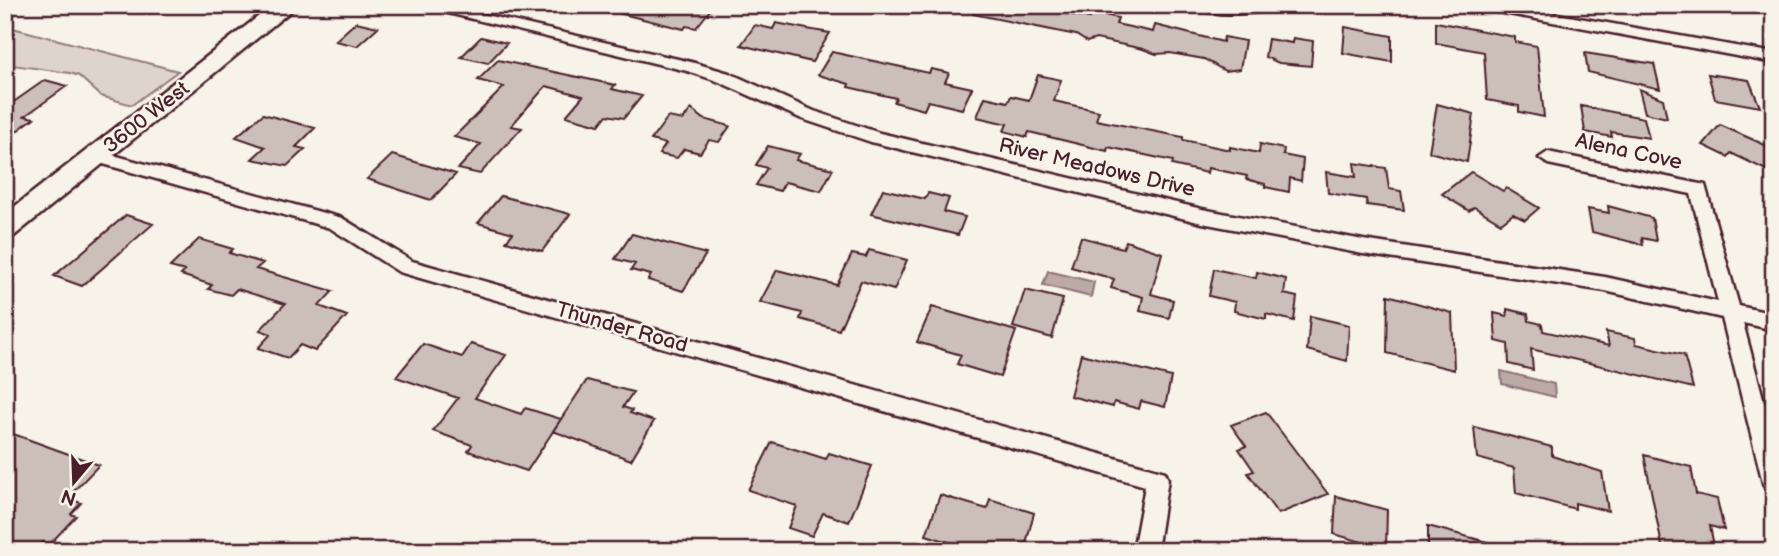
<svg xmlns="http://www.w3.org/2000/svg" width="1779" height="556" viewBox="0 0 1779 556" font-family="'Balsamiq Sans',sans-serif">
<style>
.green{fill:#ded4cc;stroke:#947a7c;stroke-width:2}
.water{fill:#bcaaa7;stroke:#8e7275;stroke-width:2}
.building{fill:#ccbfb9;stroke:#4a1f2b;stroke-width:2}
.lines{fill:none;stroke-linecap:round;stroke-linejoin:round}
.street-casing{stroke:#4a1f2b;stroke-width:5}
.secondary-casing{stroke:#4a1f2b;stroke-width:5}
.street{fill:#f7f3e8;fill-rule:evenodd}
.secondary{fill:#f7f3e8;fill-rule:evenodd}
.labels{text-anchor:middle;stroke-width:5;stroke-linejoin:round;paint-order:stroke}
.street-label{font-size:21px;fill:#4a1f2b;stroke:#f7f3e8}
</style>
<rect width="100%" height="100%" fill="#f7f3e8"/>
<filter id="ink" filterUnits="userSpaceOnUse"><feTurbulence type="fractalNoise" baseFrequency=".0143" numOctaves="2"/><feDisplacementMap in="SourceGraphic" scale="14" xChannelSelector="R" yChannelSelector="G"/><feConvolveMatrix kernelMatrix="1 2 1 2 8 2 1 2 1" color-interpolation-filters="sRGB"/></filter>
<g filter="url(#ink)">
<!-- green -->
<path class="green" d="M5,26L28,32L178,71L132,105L101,96L79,76L70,73L5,64Z"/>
<!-- water -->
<path class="water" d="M1048,271L1094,282L1091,297L1043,285Z
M1501,371L1554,384L1555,397L1502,384Z"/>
<!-- building -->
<path class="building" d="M615,5H692L711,9L696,28L686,26L684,29L614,12Z
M974,5H1025L1090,18L1091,12L1118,18L1116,24L1153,32L1155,25L1223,42L1224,37L1245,41L1240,69L1225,71L1204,59L1170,53L1156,54L1143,49L1096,39L1087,42L1076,35L973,14Z
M356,22L378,27L357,46L335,41Z
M1436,22L1515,37V42L1537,46L1544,117L1519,112V106L1487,100L1484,52L1436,43Z
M776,23L807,29L830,33L812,62L741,45L755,25L773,29Z
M1345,27L1392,36V62L1343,53Z
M481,37L507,43L488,63L461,57Z
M1293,38L1313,41L1311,66L1279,63L1265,57L1268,39L1292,43Z
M832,52L929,73L931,69L949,73L945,82L972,88L962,109L928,101L924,110L913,107L894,102L896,98L848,87L849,84L818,75Z
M1585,53L1654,64L1660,89L1588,72Z
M498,60L615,85L612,89L642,96L624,118L607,115L599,125L566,116L583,96L546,86L511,126L522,128L480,174L458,169L481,144L454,137L504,87L478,80Z
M1708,74L1749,80L1760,107L1715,99Z
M1038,75L1061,80L1054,101L1099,111L1096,120L1183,137V140L1230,150V147L1259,153L1260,144L1284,149L1283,155L1303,159L1301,181L1290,178L1289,192L1265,187V184L1246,179L1247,176L1208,168L1207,173L1172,165L1173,161L1108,147L1107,151L1029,132L1027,137L1004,131L1007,124L977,117L985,97L1008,102L1011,96L1029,100Z
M45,80L67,86L25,116L34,118L5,140V108Z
M1639,89L1663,99L1667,118L1645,113Z
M1437,104L1474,114L1467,162L1429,152Z
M1581,106L1644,118L1649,138L1611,132L1612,137L1585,132Z
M691,109L704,119L730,126L719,142L709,140L700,153L684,149L677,158L659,154L666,144L651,140L668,117L683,120Z
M263,114L315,128L296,147L305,149L287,166L252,159L265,147L236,137Z
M1720,125L1774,149V160L1766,170L1731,153L1728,157L1703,145Z
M768,146L800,154L796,160L833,169L821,191L785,182L780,191L756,185L767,168L756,165Z
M392,155L456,174L431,200L367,179Z
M1354,163L1386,168L1389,189L1401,191L1404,210L1367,205L1366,199L1328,193L1326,172L1356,177Z
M1471,172L1503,191L1506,188L1539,208L1525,220L1513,214L1501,223L1474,207L1469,211L1442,194Z
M883,189L925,199L928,193L949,198L944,212L965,217L958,235L871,214Z
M501,196L570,214L542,251L506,241L513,233L478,223Z
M1608,206L1652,218L1656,241L1642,238L1643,245L1592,232L1588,209L1609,213Z
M126,215L153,224L82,286L54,276Z
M632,234L706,254L683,291L648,280L651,275L631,270L635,264L615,259Z
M1081,237L1123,248L1126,241L1162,253L1151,294L1173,300L1169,318L1140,311L1143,297L1111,288L1114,279L1071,267Z
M199,239L233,249L229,253L263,263L256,269L333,291L319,306L347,316L315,351L300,345L288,358L258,348L271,334L260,330L285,304L237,289L231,295L208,289L212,285L181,275L185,271L170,267Z
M869,250L907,260L894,290L861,281L839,330L800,319L802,313L760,302L777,270L837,285L852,254L866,257Z
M1214,269L1256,278L1257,272L1286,279L1284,294L1297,297L1294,321L1266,314V319L1234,311L1235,302L1209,296Z
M1025,290L1063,299L1052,338L1013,327Z
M1388,295L1452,313L1454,370L1387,353Z
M932,307L1016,331L1000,377L957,364L961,355L917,342Z
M1507,309L1528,314L1529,321L1542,324L1543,331L1609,346L1606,332L1635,338L1636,344L1684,355L1693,388L1531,349L1533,370L1509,364L1508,344L1496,341L1494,313L1507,316Z
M1310,316L1349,325L1347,361L1307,350Z
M423,344L462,357L471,344L506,355L475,398L521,414L525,408L561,419L527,471L468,451L472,445L433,431L458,398L396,377Z
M1081,354L1171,377L1165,407L1141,401L1139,409L1114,402L1113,407L1070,396Z
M587,380L633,392L623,407L632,410L630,413L654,421L631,460L553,431Z
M1266,412L1328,494L1278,514L1248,473L1254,471L1239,449L1246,446L1231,425Z
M1474,427L1552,447V456L1602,472L1608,511L1575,503V509L1516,493L1514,468L1477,458Z
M5,431L99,465L67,498L81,503L71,514L76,516L49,545L43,542L35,551L20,547L17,551H5Z
M772,442L826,459L829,453L872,466L849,522L823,513L812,536L788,528L797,506L748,490Z
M1644,455L1691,467L1696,494L1717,499L1724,530L1710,526L1715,551H1663Z
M940,495L987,509L990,499L1034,513L1024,551H978L926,535Z
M1336,496L1387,510L1386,549L1334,534Z
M1428,526L1498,545L1497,551H1428Z"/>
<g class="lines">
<!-- street casing -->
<g class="street-casing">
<path id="street" d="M415,5H442L691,62L729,73L814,111L880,133L1202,209L1363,240L1605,277L1718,302L1691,194L1548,164L1539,158L1548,152L1705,185L1739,306L1774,314V330L1743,323L1774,439V493L1766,490L1763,483L1722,318L1605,291L1363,254L1202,223L871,142L802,119L717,81L687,71Z
M1189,5H1295L1288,9C1265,11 1206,20 1189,5Z
M1475,5H1508L1774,53V63L1482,9Z
M95,150L342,218L412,261L1165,472L1168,479L1157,551H1133L1145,486L399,272L330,228L89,160L86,156Z"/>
</g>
<!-- secondary casing -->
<g class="secondary-casing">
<path id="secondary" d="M273,5H298L14,236L5,239V214Z"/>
</g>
<!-- street -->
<use href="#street" class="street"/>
<!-- secondary -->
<use href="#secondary" class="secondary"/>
</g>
</g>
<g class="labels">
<!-- street labels -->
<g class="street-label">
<text transform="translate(146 117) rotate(-38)" y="7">3600 West</text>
<text transform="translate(1629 151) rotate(12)" y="7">Alena Cove</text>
<text transform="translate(1097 167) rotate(13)" y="7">River Meadows Drive</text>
<text transform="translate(622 327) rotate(16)" y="7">Thunder Road</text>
</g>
</g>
<!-- margin -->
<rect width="1779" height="556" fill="none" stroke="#f7f3e8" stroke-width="28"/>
<rect x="14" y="14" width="1751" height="528" fill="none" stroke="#4a1f2b" stroke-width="2.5" filter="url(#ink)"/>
<!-- north arrow -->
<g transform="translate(74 482) rotate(199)" stroke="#f7f3e8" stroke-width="5" paint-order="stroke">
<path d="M0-5L12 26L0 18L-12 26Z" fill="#4a1f2b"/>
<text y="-10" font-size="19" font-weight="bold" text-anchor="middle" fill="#4a1f2b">N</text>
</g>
</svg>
